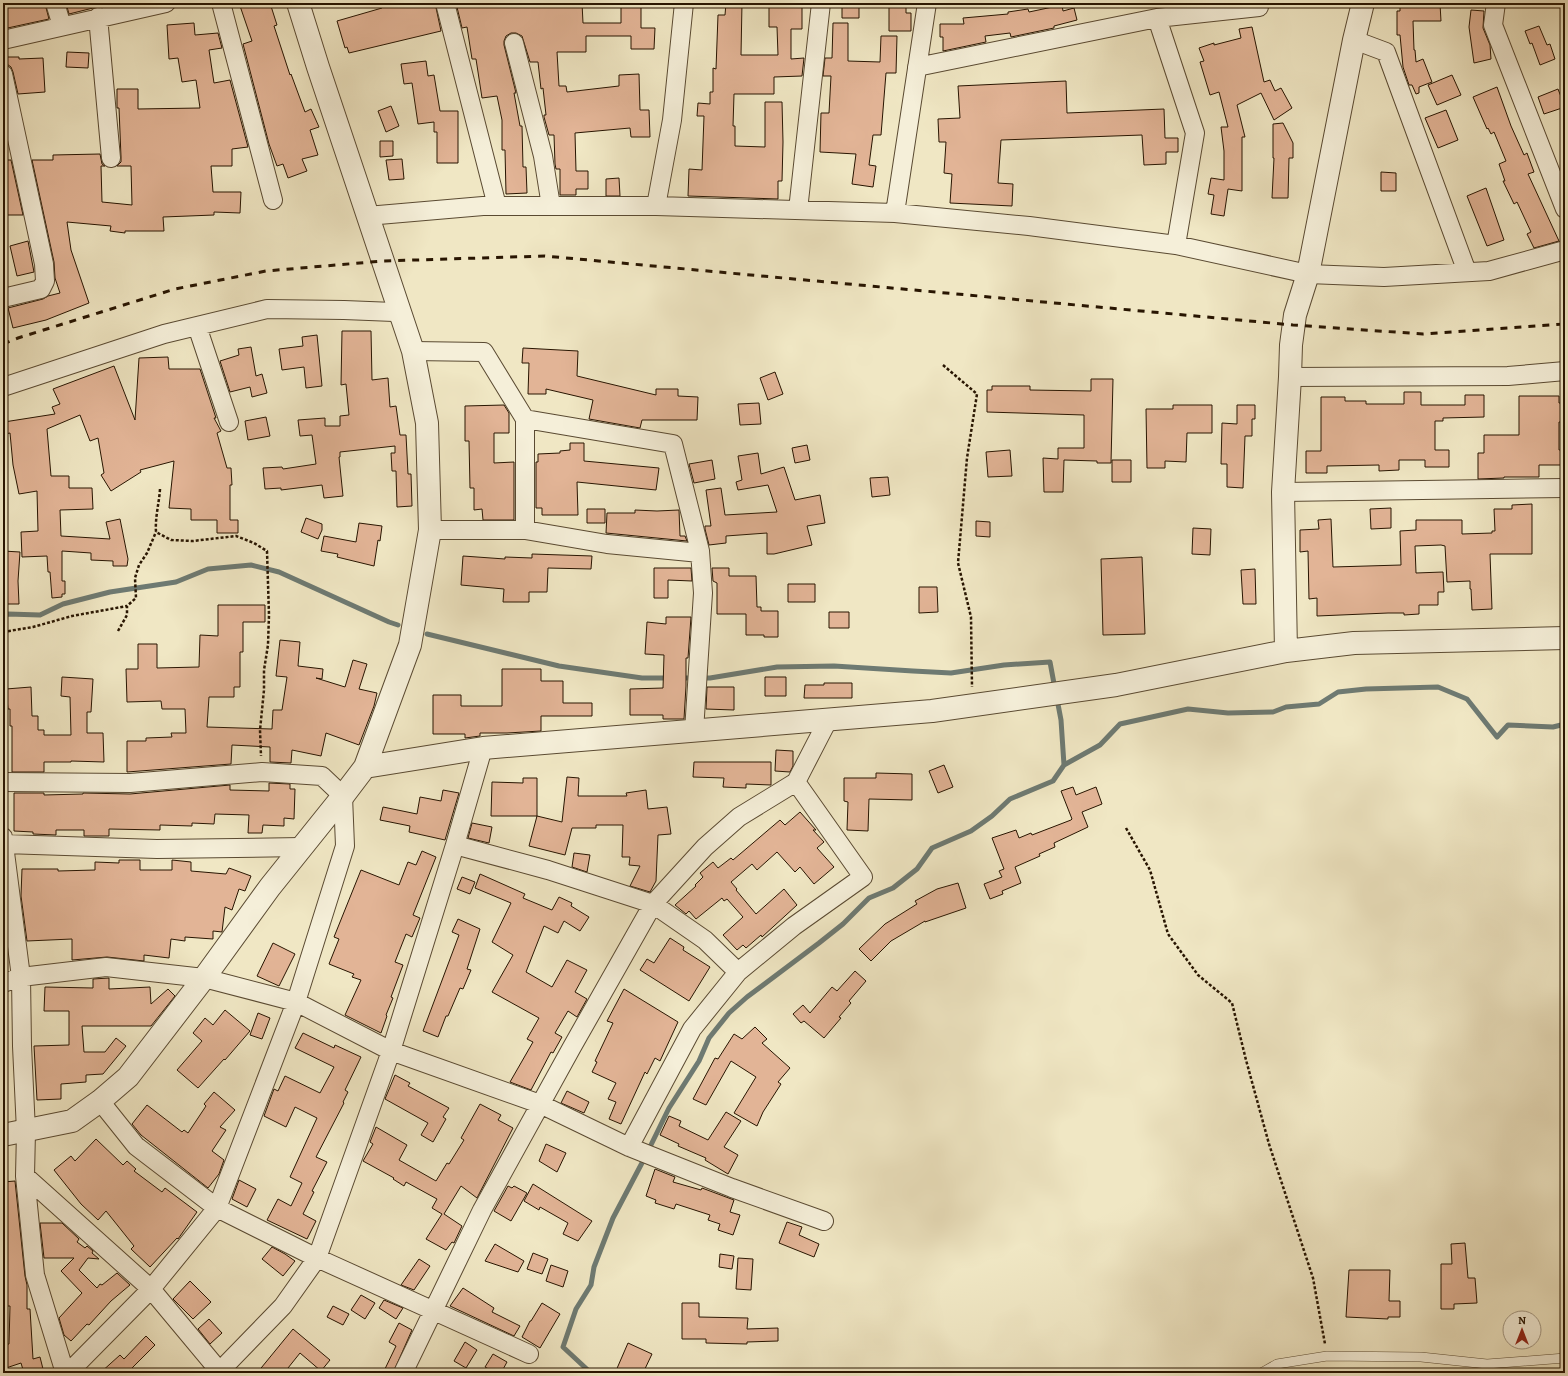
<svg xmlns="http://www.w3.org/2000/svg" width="1568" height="1376" viewBox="0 0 1568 1376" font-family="Alegreya,serif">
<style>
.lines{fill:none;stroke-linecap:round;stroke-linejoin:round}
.stream{stroke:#6e7a72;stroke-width:5}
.building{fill:#e2b496;stroke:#281501}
.service-casing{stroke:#5a4a32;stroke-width:10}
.minor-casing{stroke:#5a4a32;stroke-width:20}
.tertiary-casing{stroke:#5a4a32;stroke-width:24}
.path{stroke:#281501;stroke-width:2.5;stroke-dasharray:3 2;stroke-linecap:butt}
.service{stroke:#f5efd9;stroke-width:9}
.minor{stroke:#f5efd9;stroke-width:18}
.tertiary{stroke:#f5efd9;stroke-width:22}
.rail{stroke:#281501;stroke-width:3;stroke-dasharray:7 7;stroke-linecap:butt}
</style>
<rect width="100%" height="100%" fill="#f0e7c4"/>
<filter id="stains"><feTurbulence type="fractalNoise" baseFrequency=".005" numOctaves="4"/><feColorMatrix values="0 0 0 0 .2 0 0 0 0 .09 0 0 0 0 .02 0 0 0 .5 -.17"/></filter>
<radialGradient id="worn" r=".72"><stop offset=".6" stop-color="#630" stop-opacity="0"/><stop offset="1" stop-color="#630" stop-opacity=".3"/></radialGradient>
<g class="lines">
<!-- stream -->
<path class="stream" d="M3,616L8,614L40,615L63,604L110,592L176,582L208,569L251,565L279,572L389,622L398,625
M427,634L559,666L642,678H669
M681,678H710L777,667L834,666L913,671L951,673L1004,665L1050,662L1055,689
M1057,699L1061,720L1064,765
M648,1151L669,1108L699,1061L709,1038L729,1013L747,997L819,943L843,924L869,898L893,888L917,869L932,848L971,831L992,816L1010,799L1053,781L1064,765L1100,745L1120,724L1188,709L1228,713L1273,712L1286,707L1319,704L1338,692L1366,689L1438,687L1467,699L1497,737L1508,725L1553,727L1565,724
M591,1373L563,1347L576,1309L591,1285L594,1267L613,1218L643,1161"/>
</g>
<!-- building -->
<path class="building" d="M3,3H27V5L45,4L49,19L3,29Z
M66,3H105L106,6L97,7L69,14Z
M239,3H270L277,25L274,26L290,75L291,74L305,112L311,109L319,127L310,130L318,155L302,159L307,171L288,178L283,164L277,166L269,144L243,44L252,41Z
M381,3H435L441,31L349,53L347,47L345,48L337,21L382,8Z
M456,3H582L583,23H621V3H641V28H655L654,49H631V36H586V52H557L559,86H566L567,92L619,86V75L639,74L640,110H649L650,137H631L630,128L575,133L576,171H588V189H576V195H560V169H556L555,164L554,135H549L544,117V115H546L543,88L541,89L538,62H530L522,36L516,33H511L506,36L504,41V45L516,93H514L520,126H522L523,167H526L527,193L506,194L505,150H502V120L497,96L482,98L476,59H472L467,27L462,28Z
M726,3H742L741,55H778L777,27H769V3H802V29H791V59L804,58L802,76L774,77V94H734L733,126H735V146L765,147V102H782L783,142L782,181H778V199L688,196L689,169L702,170L704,116H697L698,103L710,104V92H713V68L716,69L718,15H725Z
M889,3H906V13H911V31H889Z
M1400,3H1417V5L1440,4L1441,21H1413L1414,50H1415L1416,62L1423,59L1432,82L1419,87V93L1416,94L1412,85H1409L1403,67L1400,35H1397V11H1400Z
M842,4H859V18H842Z
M1062,5L1063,11L1074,8L1077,20L1054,26V28L1011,37L1010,33L985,36L986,42L943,51V37H940V24H964L963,18L1008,14V12L1028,9L1029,12Z
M1471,10L1484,11L1483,28L1490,45L1491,59L1474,63L1469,27Z
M194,23L195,35L218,33L222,48L209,50L214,83L230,80L248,147L232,149V166H211L213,192H241L240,213L214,212V215L163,217L164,231H125V233L110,231L111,226L67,222L71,250L89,303L46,320L13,328L8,308L43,299L48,296L60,293L55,278L54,262L32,160H53V155L100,154L102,164L105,166H101L102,202L132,205L131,166H117L121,162V157L119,108H117V89H138V109L200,108L196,80L182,82L178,58L169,59L167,25Z
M833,23H848V61L880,62L881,36H897L896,73H886L881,135H873L869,165L876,166L873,187L852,184L856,154L820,152L821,113H829L831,76H823L825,58H832Z
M1539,26L1547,45L1550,44L1555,59L1540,65L1532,43L1530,44L1525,31Z
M1252,27L1264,82L1270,80L1275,91L1281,88L1292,108L1274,120L1261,93L1237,105L1245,137H1242V191L1228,189L1224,216L1211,214L1214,195L1208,194L1211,178L1224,180V151L1221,127H1228L1219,92L1210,95L1200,62L1204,61L1199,48L1214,43V45L1241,38L1239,29Z
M67,52L89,53L88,68L66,67Z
M7,57H19V59L43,58L45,92L18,94L13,72L11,67L7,64Z
M426,61L428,76L434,75L440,111H458V163H437V132H434V122L418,124L412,83L404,84L401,64Z
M1452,75L1461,95L1437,105L1428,85Z
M1066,81L1067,113L1164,109L1165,138H1178V152H1166V164L1144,165L1142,135L1001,140L998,183L1013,184L1012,206L950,203L952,174L944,173L946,142H939L938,119L960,118L958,86Z
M1497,87L1511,126L1524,155L1527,153L1534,172L1528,174L1559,241L1534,248L1527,234L1531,232L1517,202L1514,204L1503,181H1505L1499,164L1506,161L1494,132L1491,134L1488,128L1487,129L1473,97Z
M1558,89L1565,107L1544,114L1538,97Z
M391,106L399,126L386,132L378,111Z
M1446,110L1458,140L1438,148L1425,118Z
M1283,123L1293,143V158H1289L1288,198H1272L1274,158H1273V124Z
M380,141H393V156L380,157Z
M402,159L404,179L389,180L386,160Z
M3,160H11L23,215H5Z
M1381,172L1396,173V191H1381Z
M619,178L620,196H606V179Z
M1486,188L1504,240L1487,246L1467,196Z
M28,241L34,272L17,276L10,246Z
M342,331H371L372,380L388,378L390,407L396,406L400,435H406L408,474H411L412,506L397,507L396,471H392L391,453H395V446L340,452V457H339L343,496L324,498L322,485L281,490V488L265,489L263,468L282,467L283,469L316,464L312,435L300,436L298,420L325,418V426H340V416L349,415L346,384L341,385Z
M317,335L322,386L306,388L304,367L282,370L279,349L303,346L302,337Z
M251,347L256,376L262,374L267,393L252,397L250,387L230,392L220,361L239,355L238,349Z
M523,348L578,351L577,376L656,395V389H678V396L698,397L697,420H642L640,428L589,419L593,400L546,389V394H528L529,363H522Z
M168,357L169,369H200L216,418H214L221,431L217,433L227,468H231L232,485H230V520H238V533H217V520H191V509L169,508L174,461L140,470L141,472L111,491L101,475L104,473L98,438L90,441L80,415L47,429L51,476H69V488H92L93,509L60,510L61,536L110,539L106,522L120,519L128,559L127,566H113V561L91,560V553L62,551V581H65V594H62V597L52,598L50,572H48L47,556L22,557L21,532L38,531L37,491L19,494L13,465L10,433L5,434L4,422L55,414L52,407L60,404L53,389L114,366L135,420L139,358Z
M775,372L783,394L768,400L760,378Z
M1091,379H1113L1111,463H1097V461L1064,460L1063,492H1044L1043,458L1058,459V448H1084V415L987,412V390H992V386H1030V390L1091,391Z
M1404,392H1421V405H1465V395H1484V417L1443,418V421H1435V450H1449V467H1425V460H1399V470L1379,471V465L1327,466V473H1306V451H1321V397H1345V401H1366V404H1404Z
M1519,396H1559V403H1565V422H1559V450H1565V465H1539V477H1504V478L1478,479V453H1484V435H1519Z
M759,403L761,424L740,425L738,404Z
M504,405L509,413V433H494V463L514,462V520H483L482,509L474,510V488H470L469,441H465V406Z
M1173,405H1212V433H1187L1186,462L1165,461V468H1147L1146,409H1173Z
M1237,405H1255V419H1252V436H1245L1243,488L1227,487V464H1221L1222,423L1237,424Z
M266,417L270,436L248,440L245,421Z
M570,443H584V461L659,468L656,490L577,482L578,515H542V508H536V462H538V454L560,453V451L570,450Z
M807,445L810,460L795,463L792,448Z
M1010,450L1012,476L988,477L986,452Z
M758,453L761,474L784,467L795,500L820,495L825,523L807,526L812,545L774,554H767V533L726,536V543L709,545L705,529V526H711L706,490L721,488L725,515L777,512L768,485L738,490L736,482L742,480L738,456Z
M712,460L715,479L694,483L689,464Z
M1112,460H1131V482H1112Z
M888,477L890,495L872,497L870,478Z
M1532,504V554H1490L1492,609L1472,610L1471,589H1470V581L1447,582L1445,546L1441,545L1415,546L1416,573L1443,572L1444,592H1438V605H1419V614L1404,615V613H1388L1317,616V598L1309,599L1308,551L1300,552V530L1319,529L1318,520L1331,519L1333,567L1401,565L1400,531L1416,530V520H1462V534L1492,533V531H1495L1494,509H1512V505Z
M1391,508V528L1371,529L1370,509Z
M587,509H605V523H587Z
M635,510L657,511L679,510L680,536H685L687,541L606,533L607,513H635Z
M306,518L322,524V530L318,539L301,532Z
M976,521L990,522V537L976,536Z
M359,523L382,526L380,541L378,540L374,566L337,557L338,554L321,551L324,536L356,542Z
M1193,528L1211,529L1210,555L1192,554Z
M3,551L20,552L18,581L19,604H3Z
M532,554L592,556L591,569L548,568L547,592H529V602H503L504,589L461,585L463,556L505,559V557L532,558Z
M1142,557L1145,634L1103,635L1101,559Z
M654,568H691L692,581L668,580V598H654Z
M712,568H729V576H756L757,607H761V611H778V637H764V635H746V614H717V583L713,581Z
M1255,569L1256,604H1243L1241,570Z
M788,584H815V602H788Z
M919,587H937L938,612L919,613Z
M218,605H265V622H243V652H240V687H234V697H209L207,727L272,729L273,710H282L287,677L276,676L280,640L300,642L298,666L323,669L322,679L316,678L345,687L353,660L367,664L359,689L377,693L374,706L359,745L326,733L321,756L292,750L291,763L270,762V747L232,745L231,764L127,772V741H146V738L172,737L171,733H186L185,709H162L161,701L127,702L126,669H138V644H157V668L199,667L200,635L218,636Z
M829,612H849V628H829Z
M666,617H691L688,658H686V686L684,719H663V715H630V689L663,688L664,655L645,654L647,622L666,624Z
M502,669H541V681H563V703H592V716H541V731L507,733H480V736L465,738V734H433V695H461V706H502Z
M62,677L93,679L91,712H87V733H103L104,762L71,761V762H44V772H12V726H10V709H8L6,689L31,687L32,716H38V730H44V735H71L70,697L61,696Z
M765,677H786V696H765Z
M824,683H852V698H804L805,685H824Z
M707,687H734V710L706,709Z
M776,750L793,751V766L790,772L775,771Z
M694,762H771V785L746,784V788L723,787L724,778L693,777Z
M944,765L953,787L938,793L929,771Z
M876,773L912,774V800L869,799L868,831L847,830L848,802L844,801V778H876Z
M567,777L579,778L578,796H627L626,793L646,790L648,809L667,807L671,834L658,835L656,881L650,892L630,886L640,866L629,865L630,857H622L623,825H596V828H572L565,855L529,846L537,816H491L492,782L523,783V778H537V816L562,822Z
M269,783L290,784V789H295L294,819L284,818V826L263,825L262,833H248L249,815L215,814L214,824L192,823V826L160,825V830L109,829V836H84V830H56V835L33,834V832L14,831V793H44V795L83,794V793L130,794L230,785V790L269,791Z
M1073,787L1076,795L1096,787L1102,804L1082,812L1088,827L1054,843L1055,847L1039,854L1040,856L1015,867L1021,883L1002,891L1003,894L990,899L984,884L1002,877L999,871L1004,869L992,838L1016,830L1019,838L1031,833L1032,835L1071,820L1072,819L1061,791Z
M443,790L459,793L445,840L409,832L410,826L380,820L383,807L417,814L420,797L441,801Z
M800,812L816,830H813L824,842L817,848L834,867L814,884L800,867L795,872L777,852L757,870L752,864L731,882L737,889L736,890L756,914L784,889L797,905L762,937L761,935L746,948L743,945L737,950L723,935L743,917L727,899L724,901L722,898L696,919L689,911L686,914L675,905L696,886L695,885L703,877L700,873L713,862L718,868L731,858L733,860L780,820L785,825Z
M472,823L492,827L489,843L468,838Z
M422,851L436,857L413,915L420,918L412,937L406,934L395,962L403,965L391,997L393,998L386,1015L387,1016L381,1033L345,1015L361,980L352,977L354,974L329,964L339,939L334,937L361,870L399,885L408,862L416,865Z
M574,853L590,855L587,872L572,867Z
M119,860H140V870H172V860L191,862V871L226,874L229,868L251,876L245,891L239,889L232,910L225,907L222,932L213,931V939L185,937V941L171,939L169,958L144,955V961L107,957L72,960V939L27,941L21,896L22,869H58V871L95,870V862L119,863Z
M480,874L525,894L523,898L552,910L559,897L572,903L571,906L589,917L580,931L564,921L558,933L544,926L526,972L552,987L567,960L587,970L575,992L587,999L577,1017L568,1011L555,1033L562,1037L553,1053L551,1052L531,1090L510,1082L533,1042L527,1039L539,1018L492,992L513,955L492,942L511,903L475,888Z
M462,877L475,882L470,894L457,889Z
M958,883L966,908L925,922V921L891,941L871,961L859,949L885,924L917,904L915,901L937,889Z
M458,919L480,929L467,969L471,970L463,989L460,988L448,1016H446L438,1037L423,1031L459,935L452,932Z
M670,938L684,947L683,950L710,967L689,1001L640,970L647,959L654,963Z
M273,943L295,954L279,986L257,976Z
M855,971L866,981L849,1001L851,1003L839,1017L841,1018L824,1038L804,1021L801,1023L793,1014L803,1005L810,1013L832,987L837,991Z
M109,978V989L150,987L151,1004L168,989L175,996L151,1026H82L84,1052H105L116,1038L126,1046L103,1074L86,1075V1082L61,1084V1099L37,1100L34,1046L69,1045V1011H44L45,987L93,988V979Z
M624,989L678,1022L660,1061L655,1058L647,1074L645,1072L621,1124L609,1119L616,1102L608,1099L616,1083L592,1072L597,1062L595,1061L613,1023L607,1021Z
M225,1010L250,1031L225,1060L224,1059L198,1088L177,1070L202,1041L193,1033L205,1018L213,1025Z
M258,1013L270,1018L262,1039L250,1035Z
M755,1027L767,1039L762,1043L790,1068L778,1082L781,1084L763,1112L757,1126L734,1113L756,1077L731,1061L706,1105L693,1099L715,1058L718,1059L734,1034L742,1039Z
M303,1033L334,1048L335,1045L361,1057L345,1090L348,1092L343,1102L344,1103L316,1157L327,1162L312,1191L314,1192L303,1214L316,1221L307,1239L267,1220L278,1199L291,1206L302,1183L290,1177L317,1118L295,1107L286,1127L264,1116L274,1089L278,1091L285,1076L320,1093L334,1067L295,1048Z
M395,1075L410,1083L408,1086L449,1108L443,1117L446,1119L433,1142L421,1135L428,1123L385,1099Z
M567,1091L589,1102L584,1113L561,1103Z
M214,1092L235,1110L220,1127L226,1130L212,1151L224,1160L219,1174L208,1188L141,1135L132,1124L147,1105L182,1132L184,1130L188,1133L206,1106L204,1104Z
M480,1104L501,1115L498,1120L513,1128L477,1198L461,1186L444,1214L462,1226L454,1243L452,1242L446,1250L426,1239L442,1214L432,1208L437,1199L406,1182L404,1186L393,1179L394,1178L363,1161L373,1144L370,1142L376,1127L407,1145L399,1160L436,1181L447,1163L449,1164L464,1140L461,1138Z
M726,1112L741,1121L724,1147L738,1155L728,1174L705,1160L706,1158L678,1146L679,1144L660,1135L669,1116L681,1121L679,1126L708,1140Z
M96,1139L123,1165L127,1161L136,1169L134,1171L162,1192L165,1188L197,1212L178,1239L177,1238L150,1267L131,1249L134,1246L106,1211L98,1220L81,1204L54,1170L71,1156L75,1161Z
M546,1144L566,1153L557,1172L539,1161Z
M655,1169L675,1177L673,1182L701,1190L702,1188L734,1200L730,1212L740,1215L733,1235L718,1230L720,1224L708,1220L710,1215L676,1204L674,1209L655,1203L656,1200L646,1196Z
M239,1180L256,1189L247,1207L232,1199Z
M15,1181L25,1276L27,1285V1309H30L33,1359L40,1357L44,1373H24L21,1363L3,1369V1345L9,1344L10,1306H3V1182Z
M533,1184L592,1221L578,1241L563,1234L568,1223L540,1207L539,1210L524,1201Z
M508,1186L512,1188L514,1186L527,1193L511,1221L494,1211Z
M787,1222L802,1227L799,1235L819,1244L814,1257L779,1243Z
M40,1223H62L79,1239L77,1242L85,1248L87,1246L93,1251L92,1253L99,1259L88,1258L79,1270L97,1288L100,1284L102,1285L117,1273L130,1285L111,1301L89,1325L87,1324L71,1341L64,1335L59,1318L82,1293L61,1271L74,1258H44Z
M1465,1243L1468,1278H1475L1477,1303L1454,1304V1309H1441V1264H1452L1451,1244Z
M495,1244L524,1261L518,1272L485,1261Z
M272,1247L285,1254L295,1261L283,1276L262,1259Z
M533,1253L548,1259L542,1274L527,1269Z
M720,1254L734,1256L732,1269L719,1267Z
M738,1258L753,1259L751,1290L736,1289Z
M419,1259L430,1266L414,1290L401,1285Z
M551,1265L568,1271L563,1287L546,1281Z
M1349,1270H1390L1389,1301H1400V1317H1388V1319L1346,1317Z
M190,1281L211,1302L193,1319L173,1299Z
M463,1288L494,1308L492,1312L520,1326L514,1336L450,1306Z
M361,1295L375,1303L365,1319L351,1310Z
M384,1300L403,1308L396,1319L379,1308Z
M542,1303L560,1314L540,1348L522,1337L530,1321H531Z
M682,1303H699V1317L748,1318L747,1329L778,1328V1341L747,1342V1344L706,1343V1339H682Z
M333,1306L349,1314L343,1325L327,1317Z
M209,1319L222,1333L210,1344L198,1329Z
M399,1323L412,1330L393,1373H383L396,1346L389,1342Z
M293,1329L330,1360L321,1371L300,1353L284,1373H257Z
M146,1336L155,1345L132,1368L136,1373H100L120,1355L124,1359Z
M465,1342L477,1350L466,1368L454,1361Z
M628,1343L652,1354L643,1373H615Z
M493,1354L507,1362L501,1373H496L485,1367Z"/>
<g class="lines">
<!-- service casing -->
<g class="service-casing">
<path id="service" d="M1261,1373L1277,1364L1327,1356L1421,1357L1487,1364L1565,1358"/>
</g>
<!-- minor casing -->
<g class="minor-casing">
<path id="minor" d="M55,3L62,26
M221,3L273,200
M445,3L497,206
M1496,3L1493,25L1565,209
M98,17L111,158
M1157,18L1195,133L1176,245
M3,40L166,3
M1354,40L1386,52L1467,272
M514,43L543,156L551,206
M917,67L1157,18L1259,7L1257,3
M3,74L44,264L45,281L41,289L3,298
M656,206L672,120L684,3
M798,210L821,3
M895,213L927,3
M367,216L483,206H656L895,213L1029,226L1176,245L1308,274L1384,277L1489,271L1565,250
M197,326L229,422
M413,351L484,352L525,419V530
M1290,377L1508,376L1565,371
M3,387L164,334L267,309L344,310L394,312L401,317
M525,419L673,444L700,551L703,593L694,731
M1283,492L1565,488
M430,530H525L607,544L700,553
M3,782L130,783L262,772L322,776L343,796L345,846L296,1002L217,1208L151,1289L68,1373
M3,837L21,977L22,1046L26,1131L25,1176L151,1289L221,1373
M4,844L157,849L302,847
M455,845L548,870L653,904L705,940L738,972
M3,983L21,977L106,967L204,978L296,1002L391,1051L540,1104L629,1147L732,1188L824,1221
M100,1101L136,1146L217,1208L317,1258L529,1354
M629,1147L692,1029L738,972L794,926L863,877L796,782
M25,1176L35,1275L65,1373
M218,1373L283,1306L317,1258L391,1051L455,845L483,748
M403,1373L482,1210L572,1047L653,904L705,847L739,817L796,782L828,720"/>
</g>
<!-- tertiary casing -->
<g class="tertiary-casing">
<path id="tertiary" d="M1286,651L1283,492L1290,377L1291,345L1295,315L1308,274L1354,40L1363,3
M365,767L483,748L932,711L1116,685L1286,651L1354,643L1565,638
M3,1135L72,1121L100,1101L128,1077L204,978L270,887L343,796L365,767L410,645L430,530L427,423L413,351L318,67L298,3"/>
</g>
<!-- path -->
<path class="path" d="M943,365L977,394L967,458L958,563L971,617L972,687
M160,489C159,504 155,517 156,532L171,540L193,541L236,536L254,543L267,551L269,615L268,645L264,670V690L260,730L261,756
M118,631L127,615V606L136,598L135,578L139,565L147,553L156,532
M3,632L33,627L72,616L127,606
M1126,828L1150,870L1168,934L1198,975L1232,1003L1246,1060L1269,1144L1313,1278L1325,1344"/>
<!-- service -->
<use href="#service" class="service"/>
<!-- minor -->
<use href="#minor" class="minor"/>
<!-- tertiary -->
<use href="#tertiary" class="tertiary"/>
<!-- rail -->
<path class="rail" d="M3,344L18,338L175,289L266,271L383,261L545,256L1293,325L1423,334L1565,324"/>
</g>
<!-- margin -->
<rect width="1568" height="1376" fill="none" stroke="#f0e7c4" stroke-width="16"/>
<rect x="4" y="4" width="1560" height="1368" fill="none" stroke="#281501" stroke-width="2"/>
<rect x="8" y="8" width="1552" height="1360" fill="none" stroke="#281501"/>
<!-- north arrow -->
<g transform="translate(1522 1330)"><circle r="19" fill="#f5efd9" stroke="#a39883"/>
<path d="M0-3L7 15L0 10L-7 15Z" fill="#8f2418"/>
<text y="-6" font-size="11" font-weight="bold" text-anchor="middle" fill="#281501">N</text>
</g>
<rect width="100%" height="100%" filter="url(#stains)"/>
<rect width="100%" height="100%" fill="url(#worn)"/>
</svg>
